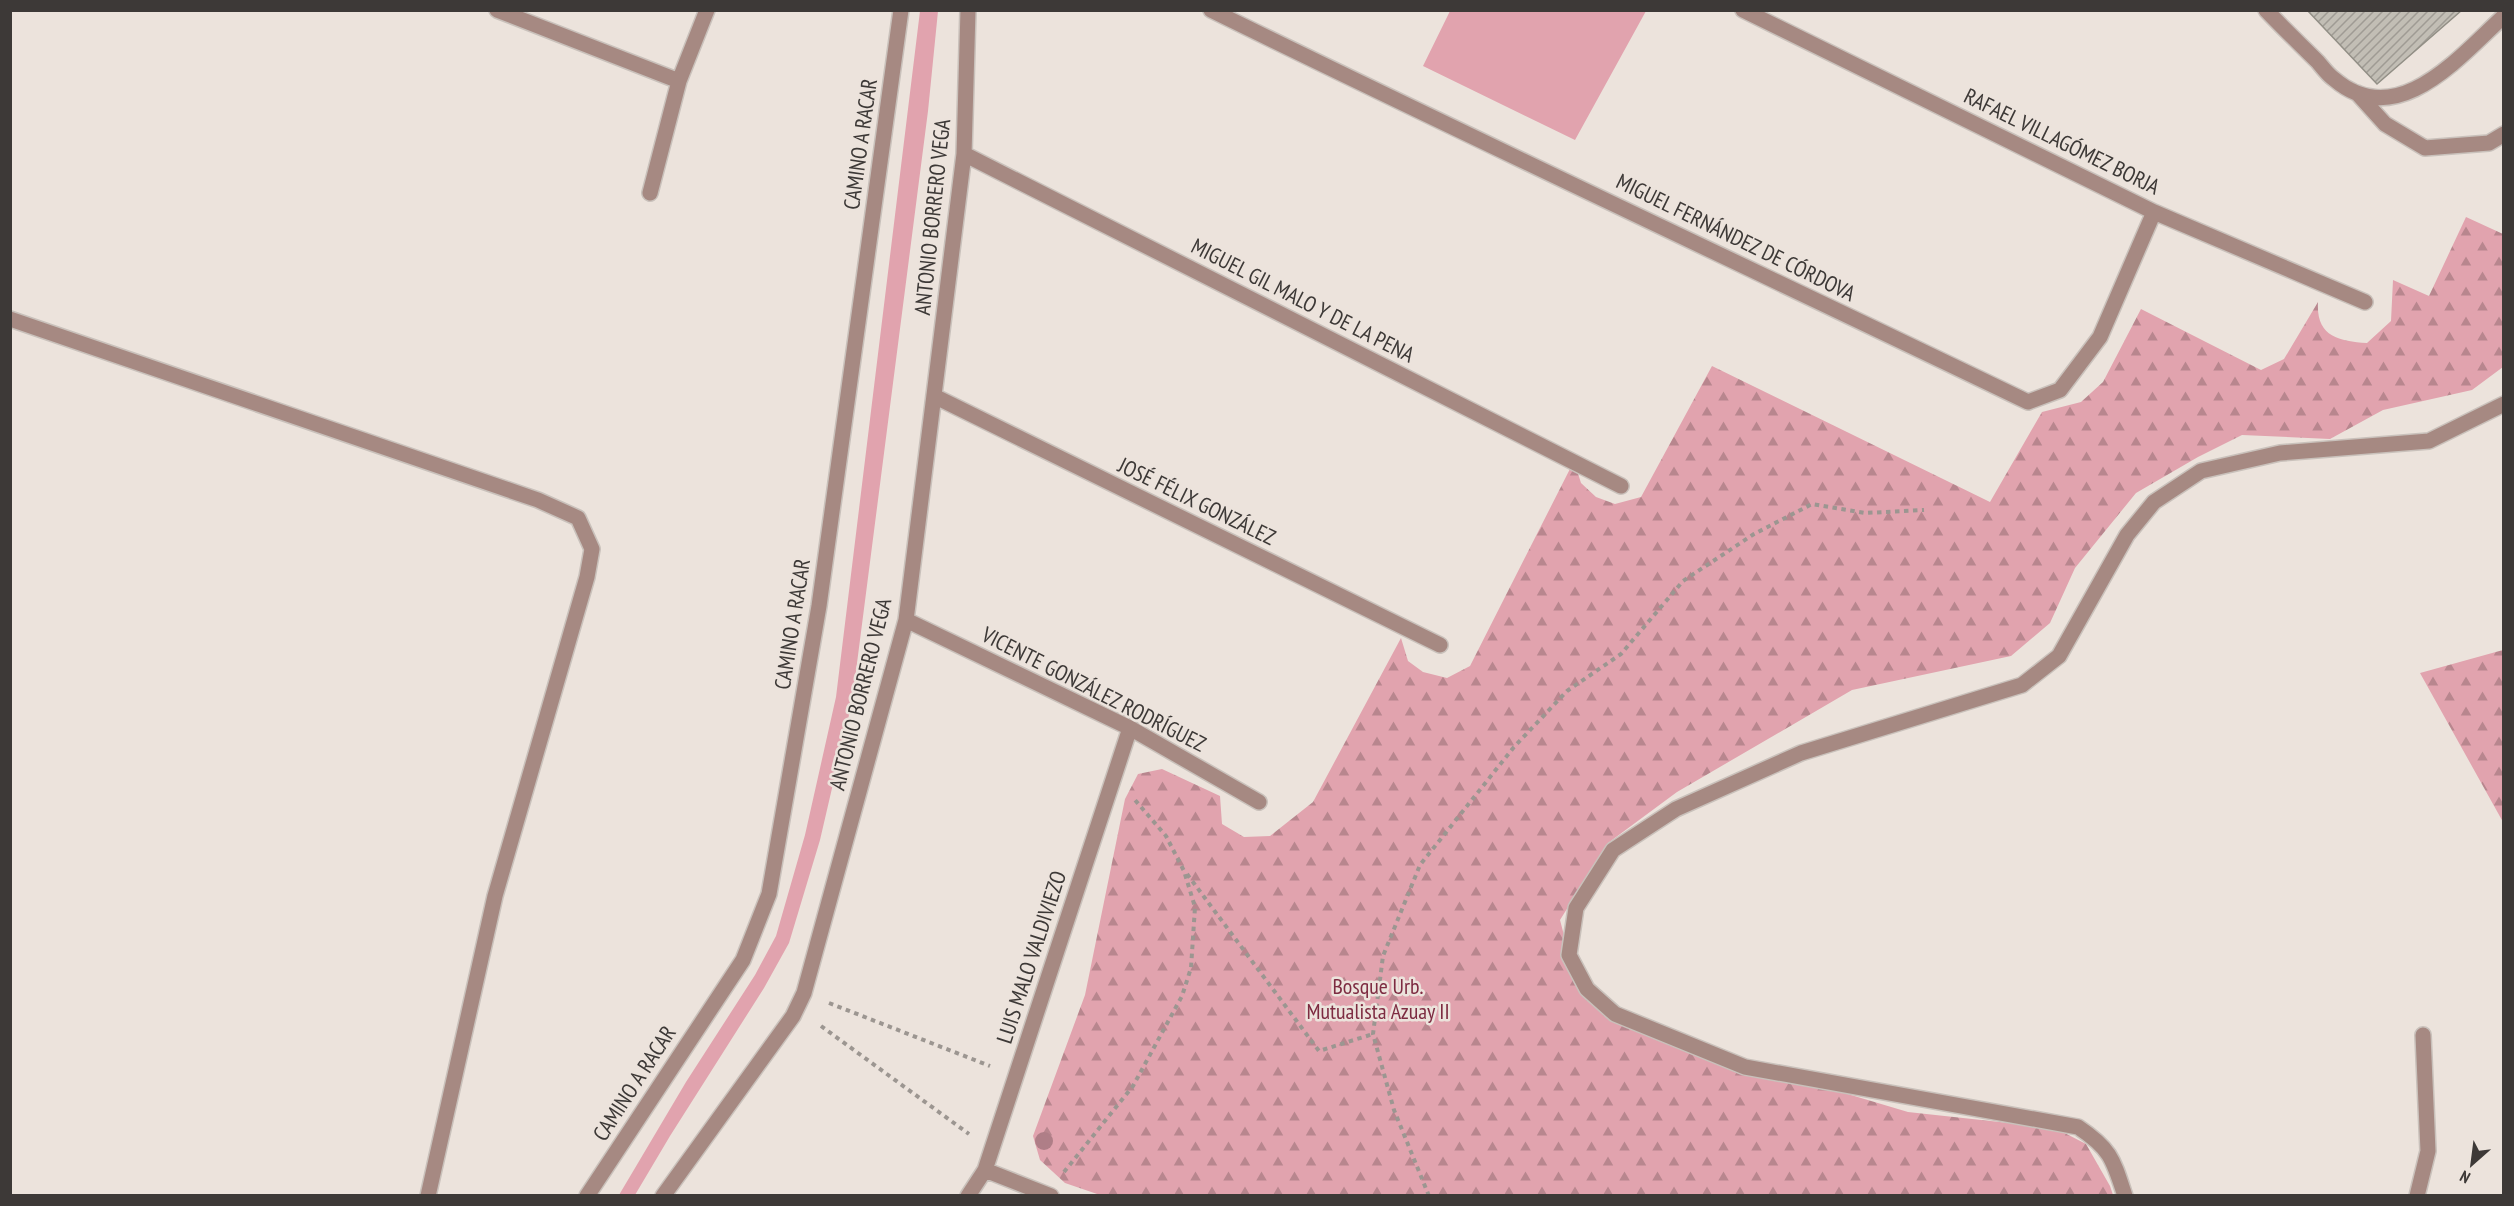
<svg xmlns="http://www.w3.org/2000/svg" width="2514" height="1206" viewBox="0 0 2514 1206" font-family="'PT Sans Narrow',sans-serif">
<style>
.grass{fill:#e1a3ae}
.forest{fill:url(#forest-firs)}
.building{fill:url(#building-hatch);stroke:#928f86;stroke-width:1.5}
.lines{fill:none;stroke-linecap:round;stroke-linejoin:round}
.minor-casing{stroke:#c9c1bb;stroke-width:18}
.path{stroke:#9c9691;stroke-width:4;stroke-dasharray:4.5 4.5;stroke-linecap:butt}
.minor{stroke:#a68982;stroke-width:15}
.tree{fill:#af7e87}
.labels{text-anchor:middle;stroke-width:5;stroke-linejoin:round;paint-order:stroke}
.street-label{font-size:22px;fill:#3d3937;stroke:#ece3dc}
.park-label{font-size:22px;fill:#7d2b41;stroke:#ece3dc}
</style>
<defs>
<pattern id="forest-firs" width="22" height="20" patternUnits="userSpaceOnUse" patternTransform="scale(1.5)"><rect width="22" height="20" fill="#e1a3ae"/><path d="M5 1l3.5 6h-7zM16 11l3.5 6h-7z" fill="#b8868e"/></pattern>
<pattern id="building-hatch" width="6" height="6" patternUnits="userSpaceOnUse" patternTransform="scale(1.5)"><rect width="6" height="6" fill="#c2beb5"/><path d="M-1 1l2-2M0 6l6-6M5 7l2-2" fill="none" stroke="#9f9b94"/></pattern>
</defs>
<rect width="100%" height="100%" fill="#ece3dc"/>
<!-- grass -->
<path class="grass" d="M920,11H938L928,111L852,702L820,840L789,943L764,988L670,1136L635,1195H619L686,1082L755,975L776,936L805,835L836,697Z
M1450,11V10L1646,11L1575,140L1423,66Z"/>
<!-- forest -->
<path class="forest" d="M2466,217L2503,234V367L2472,390L2383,410L2330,439L2242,435L2198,457L2136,493L2075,568L2050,623L2011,656L1852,690L1677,792L1608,843L1560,920L1572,966L1591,1000L1660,1038L1908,1112L2055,1128L2086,1144L2110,1186L2113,1195H1100L1065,1183L1040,1160L1033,1136L1085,995L1125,799L1138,774L1162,769L1220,796L1222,824L1244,837L1270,836L1313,802L1401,638L1408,661L1423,672L1447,678L1470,666L1574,461L1581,483L1596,497L1615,504L1641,497L1712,366L1990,502L2042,412L2081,402L2103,382L2141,309L2261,370L2284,359L2318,302C2316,336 2338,341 2367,343L2391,321L2393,280L2429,296Z
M2503,650H2504L2503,822L2420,673Z"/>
<!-- building -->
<path class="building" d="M2307,10H2462L2377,84Z"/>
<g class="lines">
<!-- minor casing -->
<g class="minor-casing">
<path id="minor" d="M497,10L679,81
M1211,10C1482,143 1756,271 2028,402L2060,390L2100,337L2154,212
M1743,10L2154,212L2365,302
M2266,10C2283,28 2301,45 2318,62C2323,68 2328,75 2334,79C2397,133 2459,57 2504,16
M2357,93L2385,124L2425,148L2489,143L2504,134
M964,154L1621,486
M650,193L679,81L707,10
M10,319L538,500L578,518L592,549L587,577L495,896L428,1196
M934,396L1440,645
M906,620L1130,728L1259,802
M985,1170L1051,1196
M587,1196L743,960L769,894L819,606L901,10
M663,1196L793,1016L804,993L906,620L964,154L968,10
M968,1196L985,1170L1130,728
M2125,1196C2113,1159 2111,1149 2078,1127L1745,1067L1615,1014L1587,989L1569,955L1576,908L1613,850L1676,809L1801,753L2022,685L2059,656L2127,535L2154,502L2201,471L2280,453L2429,441L2504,404
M2417,1196L2428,1151L2423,1035"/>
</g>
<!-- path -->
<path class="path" d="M1187,874L1319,1051L1373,1034
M829,1003L990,1066
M821,1026L969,1134
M1064,1172L1133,1086L1182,996L1191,968L1195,907L1184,871L1166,836L1135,800
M1429,1196L1394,1110L1373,1034L1383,956L1420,865L1514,747L1567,691L1621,654L1683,581L1754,534L1812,504L1865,513L1924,510"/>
<!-- minor -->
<use href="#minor" class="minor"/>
</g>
<!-- trees -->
<circle class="tree" cx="1044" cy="1141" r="9"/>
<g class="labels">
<!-- street labels -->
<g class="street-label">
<text transform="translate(2062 141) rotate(26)" y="8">RAFAEL VILLAGÓMEZ BORJA</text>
<text transform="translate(860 144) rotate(-82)" y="8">CAMINO A RACAR</text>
<text transform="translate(932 217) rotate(-84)" y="8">ANTONIO BORRERO VEGA</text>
<text transform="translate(1736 237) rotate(26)" y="8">MIGUEL FERNÁNDEZ DE CÓRDOVA</text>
<text transform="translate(1303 300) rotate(27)" y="8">MIGUEL GIL MALO Y DE LA PENA</text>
<text transform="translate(1197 501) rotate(26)" y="8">JOSÉ FÉLIX GONZÁLEZ</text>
<text transform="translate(792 624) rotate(-81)" y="8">CAMINO A RACAR</text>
<text transform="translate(1094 689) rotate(27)" y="8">VICENTE GONZÁLEZ RODRÍGUEZ</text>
<text transform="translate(860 694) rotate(-76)" y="8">ANTONIO BORRERO VEGA</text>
<text transform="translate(1031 957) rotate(-72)" y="8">LUIS MALO VALDIVIEZO</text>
<text transform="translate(634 1083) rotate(-57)" y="8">CAMINO A RACAR</text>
</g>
<!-- park labels -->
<g class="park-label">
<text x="1378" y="994">Bosque Urb.<tspan x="1378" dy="25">Mutualista Azuay II</tspan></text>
</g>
</g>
<!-- border -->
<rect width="2514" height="1206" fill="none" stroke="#3d3937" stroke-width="24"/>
<!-- north arrow -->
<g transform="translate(2472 1164) rotate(208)" stroke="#ece3dc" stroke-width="4.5" paint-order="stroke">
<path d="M0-4.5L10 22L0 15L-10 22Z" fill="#3d3937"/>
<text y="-9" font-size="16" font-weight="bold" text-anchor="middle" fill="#3d3937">N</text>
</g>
</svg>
